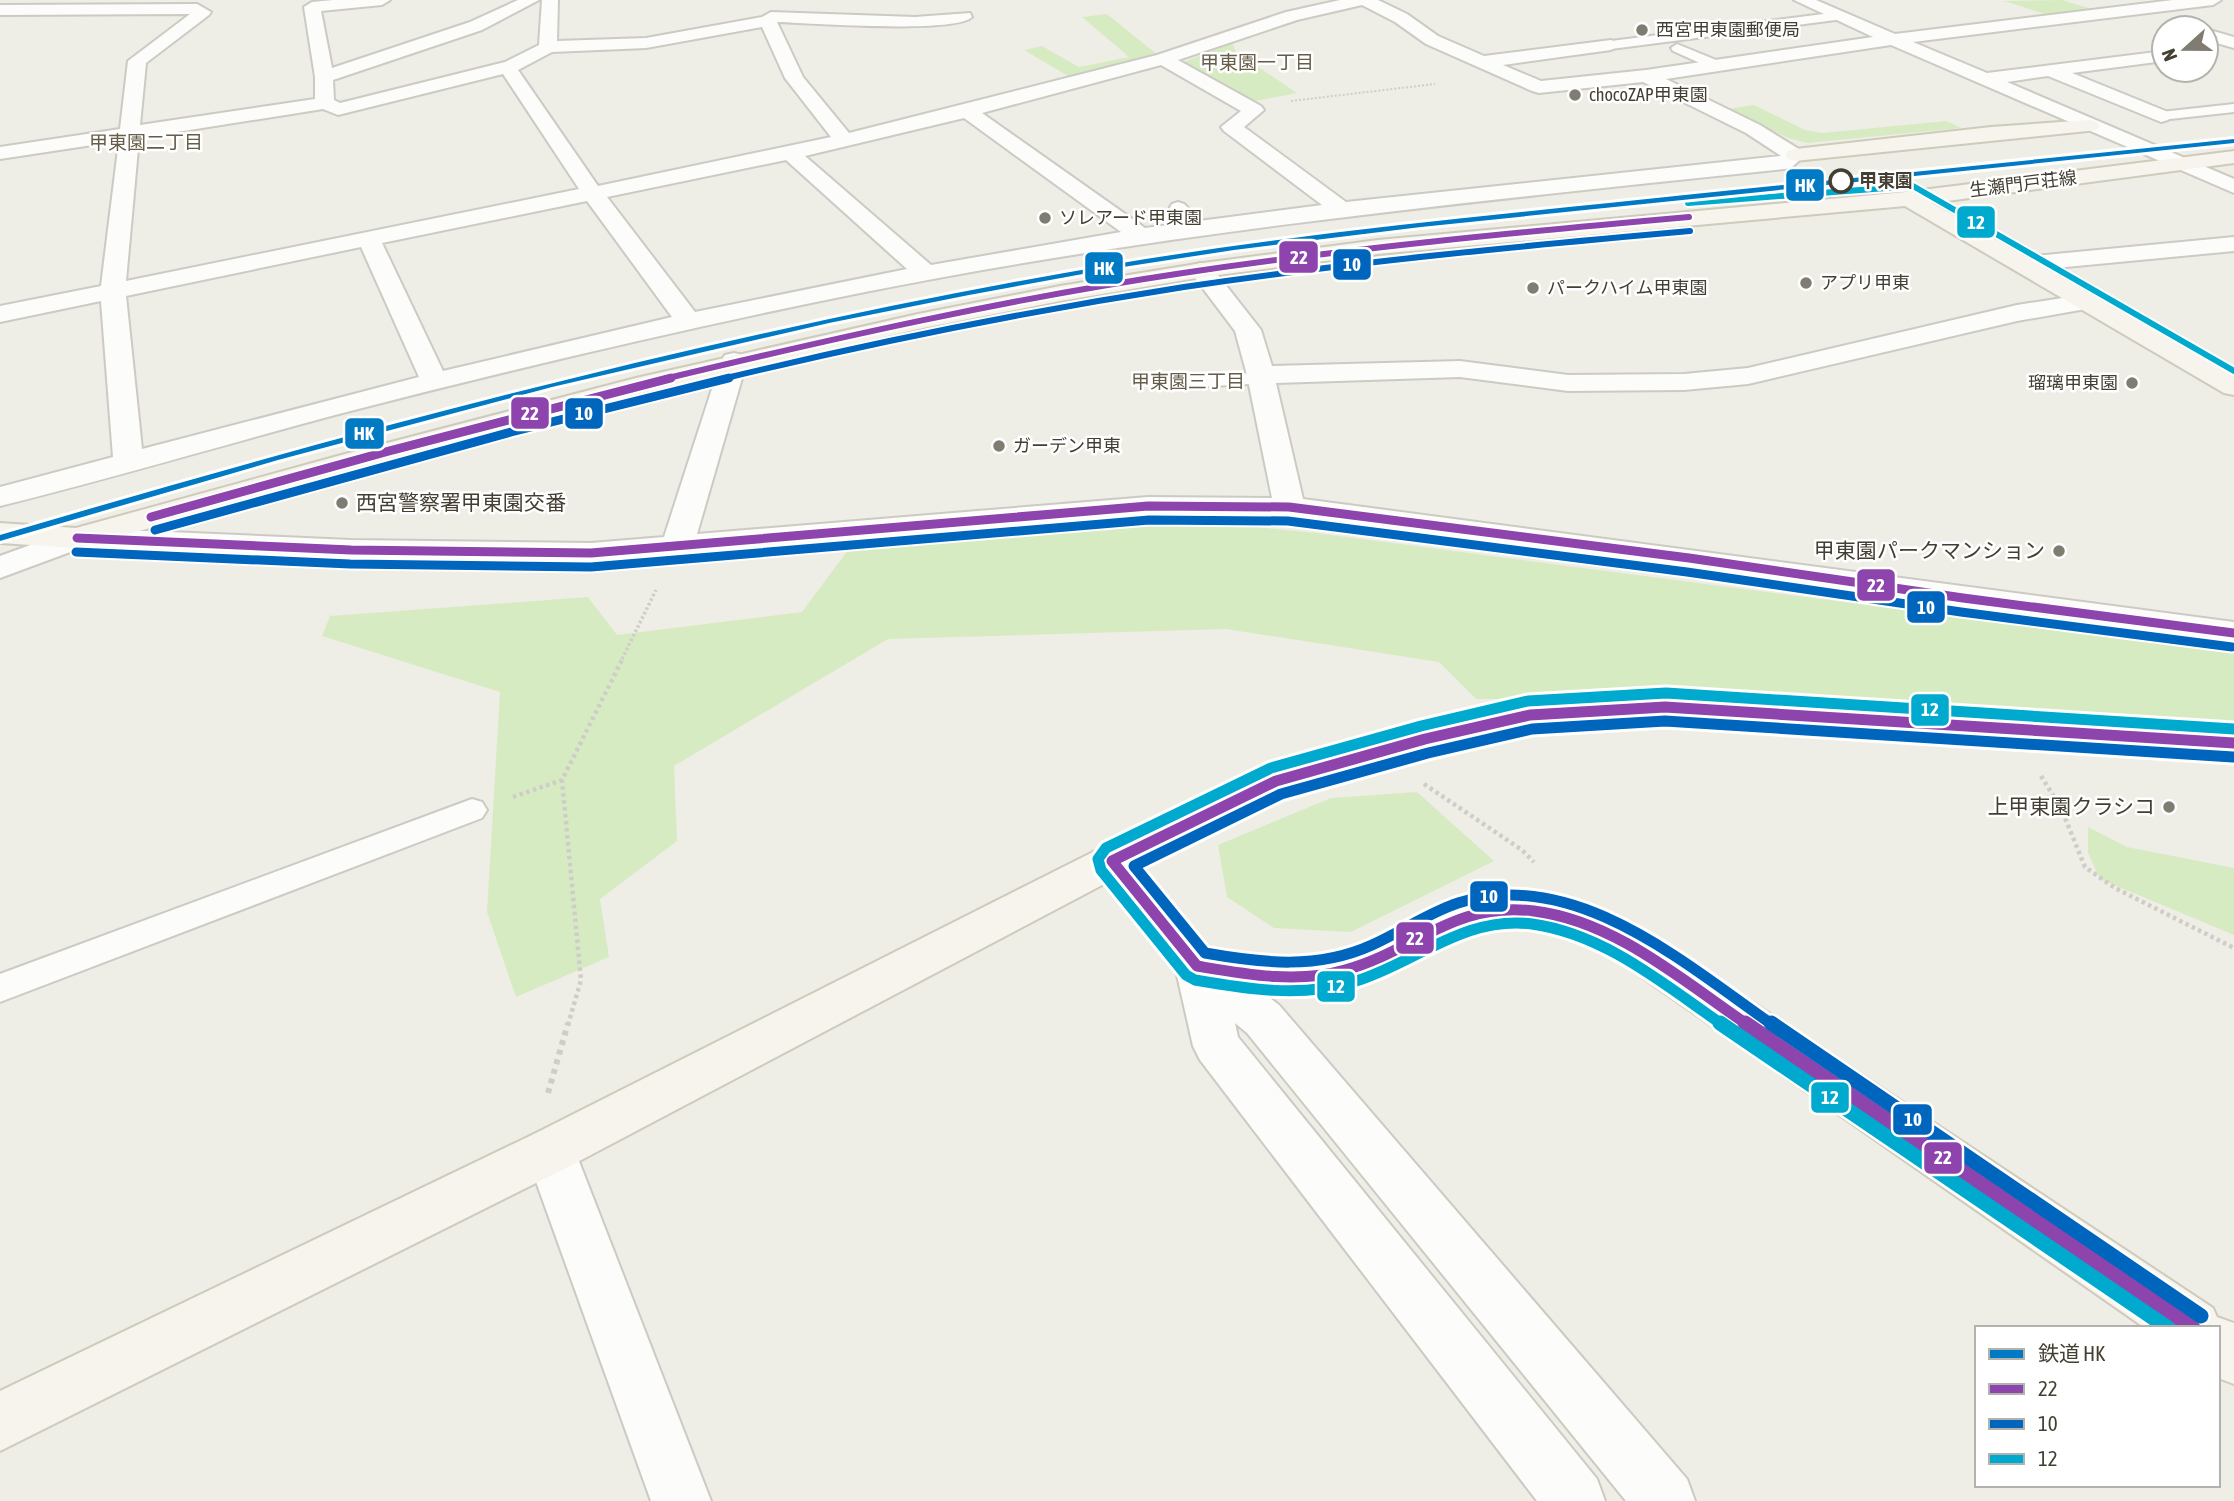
<svg xmlns="http://www.w3.org/2000/svg" width="2234" height="1501" viewBox="0 0 2234 1501" font-family="'Asap Condensed','Noto Sans JP',sans-serif">
<style>
.green{fill:#d7ebc3}
.lines{fill:none;stroke-linecap:round;stroke-linejoin:round}
.lane-casing{stroke:#cccac3;stroke-width:4}
.street-casing{stroke:#cccac3;stroke-width:4}
.secondary-casing{stroke:#cecbbc;stroke-width:4}
.path-far3{stroke:#d0cdc8;stroke-width:2;stroke-dasharray:2 2;stroke-linecap:butt}
.path-far2{stroke:#d0cdc8;stroke-width:3.5;stroke-dasharray:2.5 2.5;stroke-linecap:butt}
.path-far1{stroke:#d0cdc8;stroke-width:4.5;stroke-dasharray:3.5 3.5;stroke-linecap:butt}
.path{stroke:#d0cdc8;stroke-width:6;stroke-dasharray:5 5;stroke-linecap:butt}
.lane{fill:#fcfcfb;fill-rule:evenodd}
.street{fill:#fcfcfb;fill-rule:evenodd}
.secondary{fill:#f6f4ec;fill-rule:evenodd}
.bus-1-far3-casing{stroke:#fff;stroke-width:10}
.bus-1-far2-casing{stroke:#fff;stroke-width:13}
.bus-1-far1-casing{stroke:#fff;stroke-width:17}
.bus-1-casing{stroke:#fff;stroke-width:20}
.bus-2-far3-casing{stroke:#fff;stroke-width:10}
.bus-2-far2-casing{stroke:#fff;stroke-width:13}
.bus-2-far1-casing{stroke:#fff;stroke-width:17}
.bus-2-casing{stroke:#fff;stroke-width:20}
.bus-3-far2-casing{stroke:#fff;stroke-width:10}
.bus-3-far1-casing{stroke:#fff;stroke-width:17}
.bus-3-casing{stroke:#fff;stroke-width:20}
.bus-1-far3{stroke:#8e44ad;stroke-width:6}
.bus-1-far2{stroke:#8e44ad;stroke-width:9}
.bus-1-far1{stroke:#8e44ad;stroke-width:11}
.bus-1{stroke:#8e44ad;stroke-width:15}
.bus-2-far3{stroke:#0065bd;stroke-width:6}
.bus-2-far2{stroke:#0065bd;stroke-width:9}
.bus-2-far1{stroke:#0065bd;stroke-width:11}
.bus-2{stroke:#0065bd;stroke-width:15}
.bus-3-far2{stroke:#00a9ce;stroke-width:6}
.bus-3-far1{stroke:#00a9ce;stroke-width:11}
.bus-3{stroke:#00a9ce;stroke-width:15}
.rail-1-casing{stroke:#fff;stroke-width:6}
.rail-1{fill:#007ac4;fill-rule:evenodd}
.poi-dot{fill:#807c71;stroke:#fff;stroke-width:2.5}
.stop-dot{fill:#fff;stroke:#443f32;stroke-width:3.5}
.labels{text-anchor:middle;stroke-width:5;stroke-linejoin:round;paint-order:stroke}
.far-poi-label{font-size:18px;fill:#443f32;stroke:#fff;text-anchor:start}
.far-stop-label{font-size:18px;font-weight:bold;fill:#443f32;stroke:#fff;text-anchor:start}
.far-street-label{font-size:18px;fill:#443f32;stroke:#fff}
.far-neighbourhood-label{font-size:19px;fill:#675e49;stroke:#fff}
.poi-label{font-size:21px;fill:#443f32;stroke:#fff;text-anchor:end}
.line-badge{stroke:#fff;stroke-width:2.5}
.badge-label{font-size:19px;text-anchor:middle;font-weight:bold;fill:#fff}
</style>
<rect width="100%" height="100%" fill="#eeede6"/>
<!-- green -->
<path class="green" d="M2062,0L2095,10L2051,16L2004,1Z
M1107,14L1159,56L1073,79L1024,50L1042,46L1079,67L1129,57L1082,17Z
M1232,43L1236,52L1297,93L1255,101L1184,62Z
M1754,105L1805,130L1822,133L1946,121L1961,128L1807,143L1788,138L1728,109Z
M1166,518L1316,533L2234,653V727L1762,699H1476L1439,662L1226,629L888,639L674,766L677,841L600,899L609,957L516,997L487,912L500,692L322,636L330,616L588,597L617,635L802,612L848,550Z
M1417,792L1494,861L1351,932L1274,928L1227,897L1218,845L1331,798Z
M2088,827L2127,847L2234,868V935L2100,879L2088,853Z"/>
<g class="lines">
<!-- lane casing -->
<g class="lane-casing">
<path id="lane" d="M1839,12L1843,13V19L1611,49L1605,45L1611,41Z
M1677,44L1721,62L1723,65L1721,68H1711L1673,51L1671,48Z
M2234,104V112L2161,120L2154,116L2161,112Z
M1178,202L1184,204L1206,225L1208,229L1206,233H1194L1172,210L1170,207L1172,204Z
M1262,373L1269,375L1272,379L1269,383L1193,387L1186,385L1183,381L1186,377L1193,375Z
M472,799L482,802L487,810L482,818L0,1002V974Z"/>
</g>
<!-- street casing -->
<g class="street-casing">
<path id="street" d="M333,0H390L382,5L321,11L332,68L470,22L518,0H539L482,30L333,80L334,100L340,103L505,62L539,45L542,0H558L557,41L646,38L762,17L771,12L915,17L970,13L972,17C956,34 808,23 777,22L803,77L849,133L1157,55L1286,12L1340,0H1378L1407,14L1438,36L1484,56L1611,40L1620,45L1611,50L1503,65L1541,81L1646,70L1873,37L1794,0H1816L1895,34L2173,0H2221L2213,5L1913,42L1987,73L2164,51V61L2072,73L2168,112L2171,116L2168,120L2161,122L2048,76L2007,82L2234,179V193L1891,45L1666,79L1760,125L1802,151L1805,155L1792,167L1785,169C1478,201 1172,231 870,291C690,327 513,369 335,415C223,445 113,478 0,506V487L113,457L101,301L0,322V306L101,286L119,141L0,159V147L120,129L128,61L190,14L0,15V5L197,4L211,12L209,15L146,63L140,125L315,99V77L304,7L312,2ZM1362,5L1395,22L1426,44L1532,91L1539,93L1643,82L1746,133L1781,156L1346,202L1244,127L1264,110L1261,106L1178,60L1297,20ZM762,27L785,78L831,137L598,186L518,70L552,52L646,48ZM1161,65L1241,111L1221,127L1224,131L1322,205L1145,228L982,113ZM503,74L579,189L126,281L139,138L323,109L338,115ZM964,118L1121,232L931,265L805,156ZM786,160L907,269L695,312L607,197ZM587,201L672,317L443,371L382,243ZM361,247L419,377L142,449L126,296Z
M2206,29L2234,37V48L2206,40Z
M2234,237V251L2024,271L2016,269L2012,264L2016,259L2024,257Z
M1201,263L1210,265L1261,330L1272,366L1460,361L1568,375L1684,374L1748,368L2017,305L2088,294L2097,297L2101,302L2097,307L2017,321L1748,384L1684,390L1568,391L1460,377L1276,383L1303,499L2234,622V644L1963,608L1689,568L1289,516L1148,515L591,563L351,560L81,548L0,578V556L77,528L351,540L591,543L664,537L721,361L725,355L734,353L743,355L747,361L697,534L1148,497L1272,498L1247,375L1235,331L1189,270L1192,265Z
M1197,948L1213,953L1279,1005L1687,1479L1695,1501H1626L1247,1033L1235,1023L1238,1037L1597,1479L1605,1501H1537L1200,1060L1193,1046L1175,966L1181,953Z
M550,1128L568,1135L575,1151L711,1501H651L525,1151L532,1135Z"/>
</g>
<!-- secondary casing -->
<g class="secondary-casing">
<path id="secondary" d="M2090,120L2097,122L2100,126L2097,130L1795,161L1788,159L1785,155L1788,151L1795,149L1991,127Z
M2234,151V163L1932,203L2234,376V395L2224,393L1905,206L1378,254L1203,277L1060,301L918,329L642,393L77,548L0,543V523L76,528L345,454L636,378L918,314L1060,286L1203,263L1378,240L1906,192Z
M1665,695L2234,730V756L1665,719L1530,728L1426,752L1289,791L1140,866L1210,950C1252,957 1295,963 1337,954C1368,947 1395,927 1423,914C1508,874 1571,895 1651,935L2213,1308L2217,1317L2234,1323V1384L2218,1378V1328H2145L1619,961C1577,938 1536,920 1487,927C1456,931 1428,954 1400,968C1333,1002 1252,1003 1181,979L1106,883L568,1167L0,1451V1391L532,1135L1097,850L1262,771L1425,726L1530,702Z"/>
</g>
<!-- path-far3 -->
<path class="path-far3" d="M1291,101L1435,84"/>
<!-- path-far2 -->
<path class="path-far2" d="M622,659L656,590"/>
<!-- path-far1 -->
<path class="path-far1" d="M2041,776L2061,808L2085,867L2115,888L2234,948
M1424,784L1522,850L1534,862
M513,797L562,780
M568,1025L581,980L562,780L623,658"/>
<!-- path -->
<path class="path" d="M548,1093L568,1023"/>
<!-- lane -->
<use href="#lane" class="lane"/>
<!-- street -->
<use href="#street" class="street"/>
<!-- secondary -->
<use href="#secondary" class="secondary"/>
<!-- bus-1-far3 casing -->
<g class="bus-1-far3-casing">
<path id="bus-1-far3" d="M664,379C835,338 1008,299 1183,273C1351,248 1520,232 1689,217"/>
</g>
<!-- bus-1-far2 casing -->
<g class="bus-1-far2-casing">
<path id="bus-1-far2" d="M151,517L389,451L671,378
M77,538L351,550L591,553L1148,506L1289,507L1689,558L1963,598L2234,633"/>
</g>
<!-- bus-1-far1 casing -->
<g class="bus-1-far1-casing">
<path id="bus-1-far1" d="M1748,1025C1683,981 1615,921 1534,911C1453,901 1415,951 1345,970C1297,984 1245,974 1197,966L1112,861L1276,781L1425,739L1530,715L1665,707L2234,743"/>
</g>
<!-- bus-1 casing -->
<g class="bus-1-casing">
<path id="bus-1" d="M1745,1023L2193,1328"/>
</g>
<!-- bus-2-far3 casing -->
<g class="bus-2-far3-casing">
<path id="bus-2-far3" d="M722,379C875,342 1029,311 1184,287C1352,262 1521,246 1690,231"/>
</g>
<!-- bus-2-far2 casing -->
<g class="bus-2-far2-casing">
<path id="bus-2-far2" d="M155,530L511,432L729,378
M76,552L350,564L591,567L1149,520L1288,521L1687,572L1961,612L2232,647"/>
</g>
<!-- bus-2-far1 casing -->
<g class="bus-2-far1-casing">
<path id="bus-2-far1" d="M1773,1025C1685,964 1574,866 1458,903C1428,913 1401,932 1372,945C1317,970 1262,963 1205,953L1134,866L1281,794L1428,753L1532,729L1665,721L2233,757"/>
</g>
<!-- bus-2 casing -->
<g class="bus-2-casing">
<path id="bus-2" d="M1771,1023L2201,1316"/>
</g>
<!-- bus-3-far2 casing -->
<g class="bus-3-far2-casing">
<path id="bus-3-far2" d="M1688,203L1913,186L2234,371"/>
</g>
<!-- bus-3-far1 casing -->
<g class="bus-3-far1-casing">
<path id="bus-3-far1" d="M1723,1025C1665,985 1605,934 1532,924C1464,915 1414,964 1353,982C1301,998 1247,989 1195,980L1186,975L1101,870L1098,859L1106,848L1271,768L1421,726L1528,701L1666,693L2234,729"/>
</g>
<!-- bus-3 casing -->
<g class="bus-3-casing">
<path id="bus-3" d="M1720,1023L2168,1328"/>
</g>
<!-- bus-1-far3 -->
<use href="#bus-1-far3" class="bus-1-far3"/>
<!-- bus-1-far2 -->
<use href="#bus-1-far2" class="bus-1-far2"/>
<!-- bus-1-far1 -->
<use href="#bus-1-far1" class="bus-1-far1"/>
<!-- bus-1 -->
<use href="#bus-1" class="bus-1"/>
<!-- bus-2-far3 -->
<use href="#bus-2-far3" class="bus-2-far3"/>
<!-- bus-2-far2 -->
<use href="#bus-2-far2" class="bus-2-far2"/>
<!-- bus-2-far1 -->
<use href="#bus-2-far1" class="bus-2-far1"/>
<!-- bus-2 -->
<use href="#bus-2" class="bus-2"/>
<!-- bus-3-far2 -->
<use href="#bus-3-far2" class="bus-3-far2"/>
<!-- bus-3-far1 -->
<use href="#bus-3-far1" class="bus-3-far1"/>
<!-- bus-3 -->
<use href="#bus-3" class="bus-3"/>
<!-- rail-1 casing -->
<g class="rail-1-casing">
<path id="rail-1" d="M2234,139V143L1421,227L1234,250L1110,269L969,295L829,323L552,387L278,460L0,541V535C366,427 734,329 1110,265C1275,237 1442,220 1609,203C1817,181 2026,161 2234,139Z"/>
</g>
<!-- rail-1 -->
<use href="#rail-1" class="rail-1"/>
</g>
<!-- markers -->
<g class="poi-dot">
<circle cx="1642" cy="30" r="7"/>
<circle cx="1575" cy="95" r="7"/>
<circle cx="1045" cy="218" r="7"/>
<circle cx="1806" cy="283" r="7"/>
<circle cx="1533" cy="288" r="7"/>
<circle cx="2132" cy="383" r="7"/>
<circle cx="999" cy="446" r="7"/>
<circle cx="342" cy="503" r="7"/>
<circle cx="2059" cy="551" r="7"/>
<circle cx="2169" cy="807" r="7"/>
</g>
<circle class="stop-dot" cx="1841" cy="181" r="11"/>
<g class="labels">
<!-- far-poi labels -->
<g class="far-poi-label">
<text x="1656" y="36">西宮甲東園郵便局</text>
<text x="1589" y="101">chocoZAP甲東園</text>
<text x="1059" y="224">ソレアード甲東園</text>
<text x="1820" y="289">アプリ甲東</text>
<text x="1547" y="294">パークハイム甲東園</text>
<text x="2118" y="389" text-anchor="end">瑠璃甲東園</text>
<text x="1013" y="452">ガーデン甲東</text>
</g>
<!-- far-stop labels -->
<g class="far-stop-label">
<text x="1859" y="187">甲東園</text>
</g>
<!-- far-street labels -->
<g class="far-street-label">
<text transform="translate(2023 184) rotate(-7)" y="6">生瀬門戸荘線</text>
</g>
<!-- far-neighbourhood labels -->
<g class="far-neighbourhood-label">
<text x="1257" y="69">甲東園一丁目</text>
<text x="146" y="149">甲東園二丁目</text>
<text x="1188" y="388">甲東園三丁目</text>
</g>
<!-- poi labels -->
<g class="poi-label">
<text x="356" y="510" text-anchor="start">西宮警察署甲東園交番</text>
<text x="2045" y="558">甲東園パークマンション</text>
<text x="2155" y="814">上甲東園クラシコ</text>
</g>
</g>
<g class="line-badge">
<rect x="1785" y="168" width="40" height="34" rx="7" fill="#007ac4"/>
<rect x="1956" y="205" width="40" height="34" rx="7" fill="#00a9ce"/>
<rect x="1278" y="240" width="41" height="34" rx="7" fill="#8e44ad"/>
<rect x="1332" y="248" width="40" height="33" rx="7" fill="#0065bd"/>
<rect x="1084" y="251" width="40" height="34" rx="7" fill="#007ac4"/>
<rect x="510" y="396" width="40" height="34" rx="7" fill="#8e44ad"/>
<rect x="564" y="397" width="40" height="33" rx="7" fill="#0065bd"/>
<rect x="344" y="417" width="41" height="33" rx="7" fill="#007ac4"/>
<rect x="1856" y="568" width="40" height="34" rx="7" fill="#8e44ad"/>
<rect x="1906" y="590" width="40" height="34" rx="7" fill="#0065bd"/>
<rect x="1910" y="693" width="40" height="34" rx="7" fill="#00a9ce"/>
<rect x="1469" y="880" width="40" height="33" rx="7" fill="#0065bd"/>
<rect x="1395" y="921" width="40" height="34" rx="7" fill="#8e44ad"/>
<rect x="1316" y="970" width="40" height="33" rx="7" fill="#00a9ce"/>
<rect x="1810" y="1081" width="40" height="33" rx="7" fill="#00a9ce"/>
<rect x="1892" y="1103" width="41" height="33" rx="7" fill="#0065bd"/>
<rect x="1923" y="1141" width="40" height="34" rx="7" fill="#8e44ad"/>
</g>
<g class="badge-label">
<text x="1805" y="192">HK</text>
<text x="1976" y="229">12</text>
<text x="1299" y="264">22</text>
<text x="1352" y="271">10</text>
<text x="1104" y="275">HK</text>
<text x="530" y="420">22</text>
<text x="584" y="420">10</text>
<text x="364" y="440">HK</text>
<text x="1876" y="592">22</text>
<text x="1926" y="614">10</text>
<text x="1930" y="716">12</text>
<text x="1489" y="903">10</text>
<text x="1415" y="945">22</text>
<text x="1336" y="993">12</text>
<text x="1830" y="1104">12</text>
<text x="1913" y="1126">10</text>
<text x="1943" y="1164">22</text>
</g>
<!-- legend -->
<rect x="1975" y="1326" width="245" height="161" fill="#ffffff" stroke="#b4b2ad" stroke-width="2"/>
<rect x="1989" y="1349" width="35" height="10" fill="#007ac4" stroke="#b4b2ad" stroke-width="2"/>
<text x="2038" y="1361" font-size="21" fill="#443f32">鉄道 HK</text>
<rect x="1989" y="1384" width="35" height="10" fill="#8e44ad" stroke="#b4b2ad" stroke-width="2"/>
<text x="2038" y="1396" font-size="21" fill="#443f32">22</text>
<rect x="1989" y="1419" width="35" height="10" fill="#0065bd" stroke="#b4b2ad" stroke-width="2"/>
<text x="2038" y="1431" font-size="21" fill="#443f32">10</text>
<rect x="1989" y="1454" width="35" height="10" fill="#00a9ce" stroke="#b4b2ad" stroke-width="2"/>
<text x="2038" y="1466" font-size="21" fill="#443f32">12</text>
<!-- north arrow -->
<g transform="translate(2185 49) rotate(249)"><circle r="33" fill="#ffffff" stroke="#b4b2ad" stroke-width="2"/>
<path d="M0-5L12 26L0 18L-12 26Z" fill="#807c71"/>
<text y="-10" font-size="19" font-weight="bold" text-anchor="middle" fill="#443f32">N</text>
</g>
</svg>
